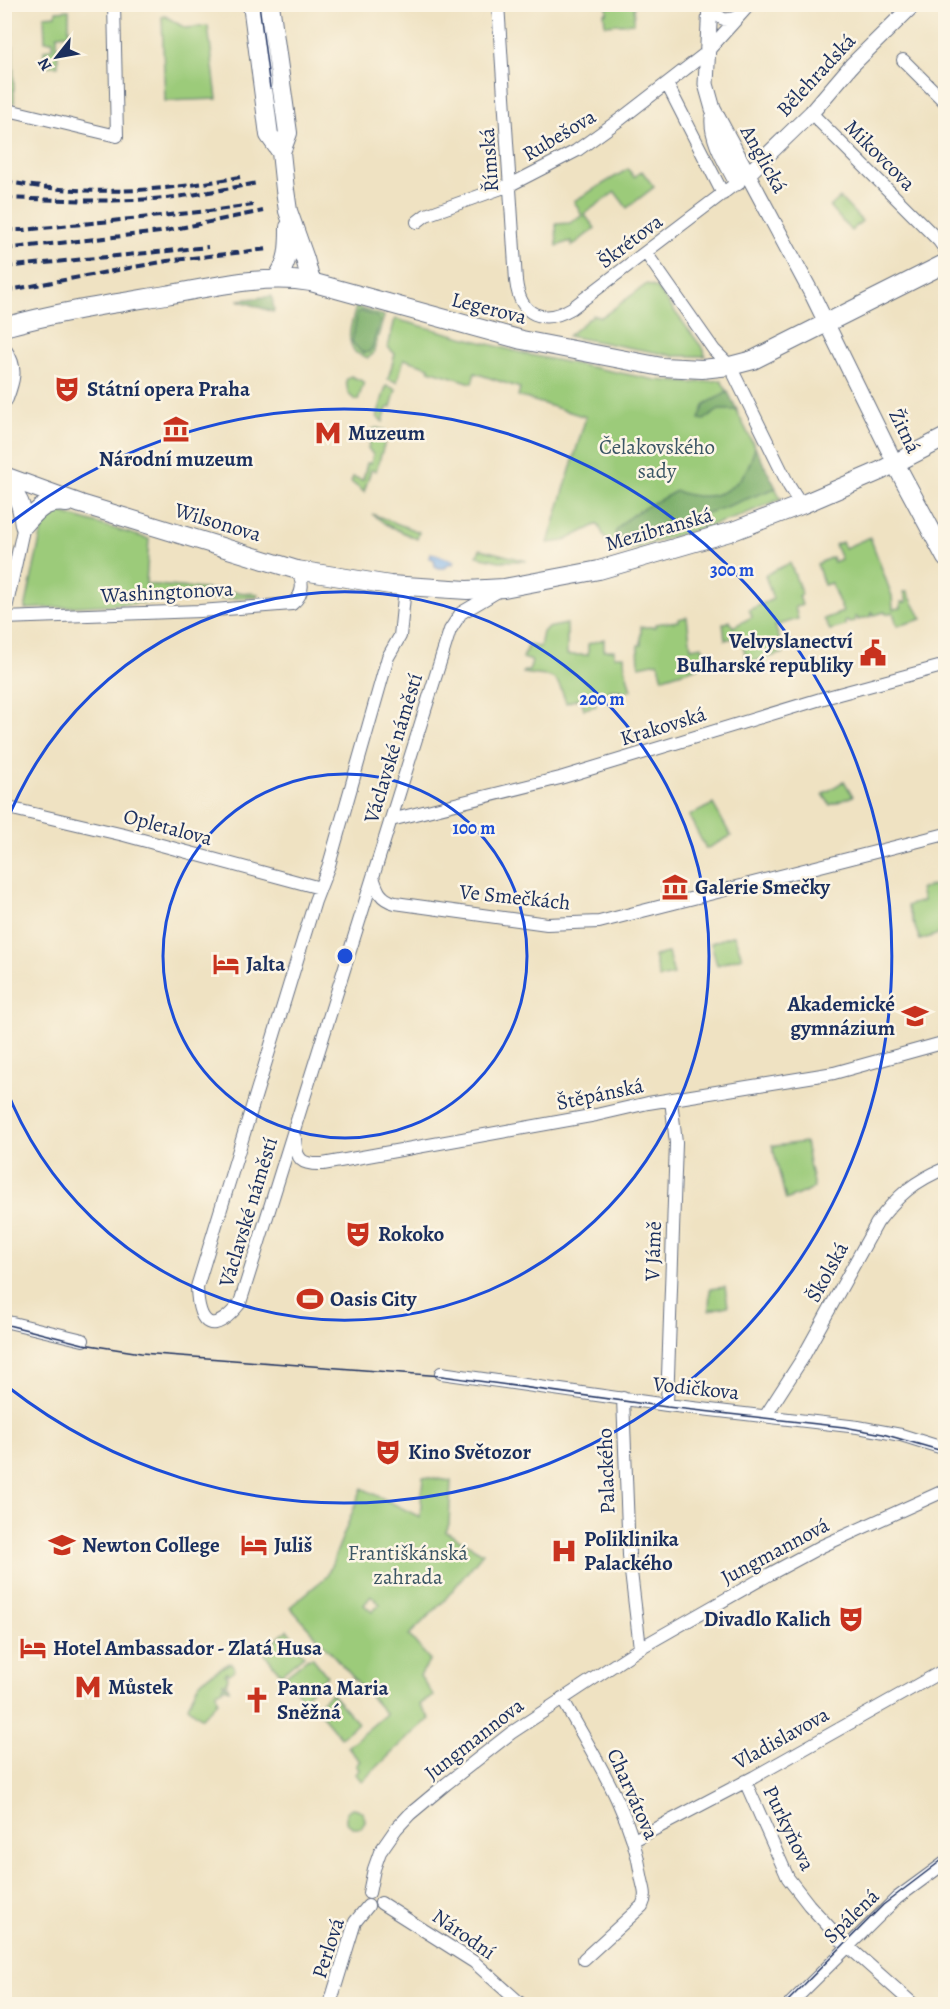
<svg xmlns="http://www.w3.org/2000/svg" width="950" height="2009" viewBox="0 0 950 2009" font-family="Alegreya,serif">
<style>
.green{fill:#9ccb7a;stroke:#5c7d6c;stroke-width:1.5;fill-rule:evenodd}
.forest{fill:#7daf6a;stroke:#4c6f64;stroke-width:1.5}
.water{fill:#7cb1ea;stroke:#4c70a4;stroke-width:1.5}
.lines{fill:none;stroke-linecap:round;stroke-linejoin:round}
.minor-casing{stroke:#656e81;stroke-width:14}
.tertiary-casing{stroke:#656e81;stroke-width:17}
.secondary-casing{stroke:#656e81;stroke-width:20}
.minor{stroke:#fff;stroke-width:12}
.tertiary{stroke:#fff;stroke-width:15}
.secondary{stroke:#fff;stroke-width:18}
.tram{stroke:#1b2f5e;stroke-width:1.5}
.rail{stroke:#1b2f5e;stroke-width:4;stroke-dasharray:9 4.5;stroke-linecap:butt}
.ring{fill:none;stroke:#1d4ed8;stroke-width:3}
.labels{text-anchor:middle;stroke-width:5;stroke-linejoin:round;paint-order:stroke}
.street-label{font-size:21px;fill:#1b2f5e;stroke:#fcf5e5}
.poi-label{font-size:21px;font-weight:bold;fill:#1b2f5e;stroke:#fcf5e5;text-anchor:start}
.park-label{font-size:21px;fill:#3b5665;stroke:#fcf5e5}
.centre{fill:#1d4ed8;stroke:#fcf5e5;stroke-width:3}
.ring-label{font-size:18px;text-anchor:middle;font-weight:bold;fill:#1d4ed8;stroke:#fcf5e5;stroke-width:5;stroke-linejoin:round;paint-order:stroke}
</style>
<rect width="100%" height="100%" fill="#fcf5e5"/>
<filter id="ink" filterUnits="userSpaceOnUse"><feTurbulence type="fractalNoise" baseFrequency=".0167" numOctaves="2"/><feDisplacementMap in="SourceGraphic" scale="12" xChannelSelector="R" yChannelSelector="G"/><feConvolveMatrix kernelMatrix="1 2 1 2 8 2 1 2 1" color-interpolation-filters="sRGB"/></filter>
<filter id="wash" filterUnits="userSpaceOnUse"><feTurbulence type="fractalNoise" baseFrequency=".008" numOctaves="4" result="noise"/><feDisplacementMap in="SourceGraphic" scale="24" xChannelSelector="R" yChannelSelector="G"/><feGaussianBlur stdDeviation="1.35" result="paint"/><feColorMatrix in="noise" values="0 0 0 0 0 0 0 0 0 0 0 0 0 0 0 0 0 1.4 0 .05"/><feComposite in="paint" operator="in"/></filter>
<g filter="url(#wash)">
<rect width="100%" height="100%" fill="#efe2c2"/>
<!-- green -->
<path class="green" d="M613,4L634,5V23L605,25L604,13H607V6Z
M4,5H11L12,36H5Z
M69,10V34L57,35L58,66H44V50L53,48V41H45L44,16L56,15V11Z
M165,16L185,28L208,26L217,99L165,101L162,17Z
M5,47H13L14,103L5,101Z
M628,169L634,177L642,171L654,187L627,208L615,192L584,214L595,228L572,246L571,241L557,246L556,224L570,223L582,216L574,201Z
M840,198L862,221L851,231L830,207Z
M647,284L657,288L704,350L705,356H675L568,336L593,315L601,317L606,314Z
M356,307L384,316L373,354L368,358L356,353C344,339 352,323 356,307Z
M395,319L530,355L656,380L691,383L721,380L781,499L735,518L617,553L608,544L598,524L564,541L548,543L586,417L518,396L520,388L475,373L472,383L429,370V367L404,359L397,382L388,379L395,354L388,347Z
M351,376L364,382L358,400C348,398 347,390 346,380Z
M386,386L396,389L391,407L387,408L383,422L377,417Z
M377,428L385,430L382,441L385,442L376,471L371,470L364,492L351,482L353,477L363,480L367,463H371L373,455L368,448L373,429Z
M58,512L149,539L146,584L258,594L257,597L25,609L44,520L49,514Z
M372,514L419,532L417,539L387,525Z
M870,537L892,596L893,609L901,608V602H907L904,592H907L922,619L897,626L893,612L886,614L885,612L874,615L873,612L871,613L872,616L858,620L857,617H855V621L849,623L848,621L845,622V626L830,630L824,619L843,612L831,583L824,585L817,564L832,557L834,562L841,559L835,545L842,542L845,548Z
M480,549L527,561H499L477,556Z
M790,563L802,594L799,596L802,605L795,607L798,619L775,626L784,653L747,663L741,636L725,640L723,624L730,621L733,627L752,617L749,610L773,599L765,575Z
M687,617L691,648L702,646L708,664L663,678L658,662L639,666L638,645H641V627H655V624L678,621V619Z
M567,624V655H588V644L604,639V650H614V656H624L625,668L631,690L621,693L620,690H610L608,694L594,698L596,706L584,709L581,698L566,703C556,671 554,678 523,673L524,671H529L532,661L523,658L528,645L540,647L543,632L547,628Z
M844,781L853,796L830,805L823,794Z
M713,804L731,836L706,849L689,816Z
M945,882V932L920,940L907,906L923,901L920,889Z
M734,935L742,957L717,965L711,943Z
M668,953L674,975L659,978L654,956Z
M805,1142L814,1188L786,1200L772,1145L775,1146Z
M725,1287L728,1306L709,1310L710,1289Z
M423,1477L451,1481L449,1524L446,1532L483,1553L443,1602L409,1635L430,1660L420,1676L434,1696L420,1704L430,1719C405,1738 385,1761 362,1781L355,1774L359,1770L356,1765L360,1761L347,1747L386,1714L290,1607L327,1576L362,1488L420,1517ZM371,1596L380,1604L372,1612L364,1605Z
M287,1630L296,1640L294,1643L304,1655L281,1674L263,1652Z
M312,1657L327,1676L303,1698L284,1677L308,1658L309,1659Z
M231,1662L235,1670L229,1674L226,1672L225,1674L228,1676L227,1683H223L224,1685H227L229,1689L223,1687V1689L216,1692L217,1699L216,1700L218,1701L202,1718L188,1707C200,1674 203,1680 231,1662Z
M331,1693L358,1723L341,1738L315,1707Z
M352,1808C360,1808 365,1814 365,1822L361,1828H354L346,1822V1812Z"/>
<!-- forest -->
<path class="forest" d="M272,296L274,310L273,312L238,300Z
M360,311L378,317L380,321L372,348L369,352L364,353L360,351L352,342L357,314Z
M728,392L737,410H719L704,420L699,419L705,404Z
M755,447L776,488L720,509L624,537L616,536L615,533C628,511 655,504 676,491C716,506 745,488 755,447Z"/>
<!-- water -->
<path class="water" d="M431,553L454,561L453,564L450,563L445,568H439L435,566L434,559L430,558Z"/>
</g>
<g filter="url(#ink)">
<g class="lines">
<!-- minor casing -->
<g class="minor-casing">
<path id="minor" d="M498,4L516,281C520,316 543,325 572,308L743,178
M710,4C718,19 724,23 739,16
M903,60L946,103
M667,84L723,194
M4,109L117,136L114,4
M811,113L939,241L946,251
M417,222L426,215L510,185L576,151L622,118L706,53L750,4
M646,253L714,350L730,366L789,486L801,505
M402,586L404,597L400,636L388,657L329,865L315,901L197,1287C198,1326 213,1337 240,1303L450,630L461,613L500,590
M4,618L200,611L292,604C304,594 304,583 297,570
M4,618L24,525
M4,807L124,835L320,888
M391,820L560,778L824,698L946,665
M373,877C377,890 380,899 395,903L547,924L599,922L946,834
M295,1138C296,1160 301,1165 323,1164L596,1115L648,1103L834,1073L946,1042
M4,1321L83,1340
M441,1373L667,1405L858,1427L901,1435L946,1449
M623,1398L629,1555L640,1648
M667,1405L676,1143L671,1100
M766,1415L802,1359L877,1223C897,1196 914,1181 946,1168
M562,1698C593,1755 631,1810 641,1875C643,1888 648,1894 642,1906L584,1959
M745,1781L788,1878L809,1905L841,1940L913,2004
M634,1840L754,1777L946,1669
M369,1893L374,1869L380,1852L396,1829L410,1814L446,1784L511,1733L640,1648L770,1574L822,1546L946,1490
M381,1903L474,1962L521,2004
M330,2004L355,1922L368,1906
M790,2004L897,1898L946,1862"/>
</g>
<!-- tertiary casing -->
<g class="tertiary-casing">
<path id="tertiary" d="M710,4L706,84L713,109L813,296L895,463
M713,118C711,140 728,165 737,183
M749,173L811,113L852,65L914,4"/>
</g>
<!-- secondary casing -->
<g class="secondary-casing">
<path id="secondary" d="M252,4L269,135L281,152
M270,4L288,133L281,152L285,190L288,211L305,259L311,282
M276,279C289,263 289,247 289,227
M4,327C57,312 112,304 166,295C213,287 263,274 311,282L522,340L662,367L702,369L730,366L753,360L946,263
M4,353C15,369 10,382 4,398
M895,463L946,558
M4,476L81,504L297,570L390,585L467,590L504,588L599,570L733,531L801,505L880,471L946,437
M4,488C21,494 22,510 24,525
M24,525C38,509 46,500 67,503"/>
</g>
<!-- minor -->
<use href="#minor" class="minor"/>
<!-- tertiary -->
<use href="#tertiary" class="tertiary"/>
<!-- secondary -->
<use href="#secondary" class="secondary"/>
<!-- tram -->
<path class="tram" d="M259,4L270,88
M4,1324L83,1344L141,1353L442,1376L667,1407L844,1427L883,1434L946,1452
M785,2004L883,1905L946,1857"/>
<!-- rail -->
<path class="rail" d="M4,181C83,197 161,192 240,177
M4,198C61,200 119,203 175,197C203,194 230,188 257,183
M4,230H23L209,211L253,205
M4,249L160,232L263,211
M4,267L208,247
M4,291L167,261L268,249"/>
</g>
</g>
<!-- distance rings -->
<g class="ring">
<circle cx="345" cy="956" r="182"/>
<path d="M5 826A364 364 0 1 1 5 1086"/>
<path d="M8 525A547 547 0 1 1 8 1387"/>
</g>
<!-- icons -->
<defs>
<g id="theatre-bare" transform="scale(2.07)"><path d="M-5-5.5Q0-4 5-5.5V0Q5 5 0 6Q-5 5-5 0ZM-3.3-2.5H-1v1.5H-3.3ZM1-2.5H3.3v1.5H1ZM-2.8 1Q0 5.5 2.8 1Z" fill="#c8321e" stroke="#fcf5e5" stroke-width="2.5" paint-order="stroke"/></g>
<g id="museum-bare" transform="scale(2.07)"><path d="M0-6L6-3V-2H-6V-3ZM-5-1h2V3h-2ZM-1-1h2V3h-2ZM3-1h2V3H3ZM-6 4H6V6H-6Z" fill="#c8321e" stroke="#fcf5e5" stroke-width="2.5" paint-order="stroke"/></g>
<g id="metro-bare" transform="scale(2.07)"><path d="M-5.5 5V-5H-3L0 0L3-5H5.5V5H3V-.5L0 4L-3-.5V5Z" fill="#c8321e" stroke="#fcf5e5" stroke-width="2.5" paint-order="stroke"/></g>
<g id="civic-bare" transform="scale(2.07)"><path d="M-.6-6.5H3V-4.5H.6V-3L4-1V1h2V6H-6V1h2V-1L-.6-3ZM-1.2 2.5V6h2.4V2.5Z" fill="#c8321e" stroke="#fcf5e5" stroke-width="2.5" paint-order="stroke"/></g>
<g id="hotel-bare" transform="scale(2.07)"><path d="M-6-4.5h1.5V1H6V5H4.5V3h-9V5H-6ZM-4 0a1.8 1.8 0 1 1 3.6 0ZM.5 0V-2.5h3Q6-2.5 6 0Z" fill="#c8321e" stroke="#fcf5e5" stroke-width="2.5" paint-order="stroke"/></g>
<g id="school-bare" transform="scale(2.07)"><path d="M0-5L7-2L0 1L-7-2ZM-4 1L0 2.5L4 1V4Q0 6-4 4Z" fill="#c8321e" stroke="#fcf5e5" stroke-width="2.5" paint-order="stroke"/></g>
<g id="stadium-bare" transform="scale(2.07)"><path d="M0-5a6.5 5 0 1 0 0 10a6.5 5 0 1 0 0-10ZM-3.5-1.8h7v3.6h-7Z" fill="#c8321e" stroke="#fcf5e5" stroke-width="2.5" paint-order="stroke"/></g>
<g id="university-bare" transform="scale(2.07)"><path d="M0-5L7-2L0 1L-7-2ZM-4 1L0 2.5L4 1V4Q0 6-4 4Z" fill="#c8321e" stroke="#fcf5e5" stroke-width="2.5" paint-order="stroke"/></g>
<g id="hospital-bare" transform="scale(2.07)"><path d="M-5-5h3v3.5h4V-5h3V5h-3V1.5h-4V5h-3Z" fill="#c8321e" stroke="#fcf5e5" stroke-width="2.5" paint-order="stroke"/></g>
<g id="church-bare" transform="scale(2.07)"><path d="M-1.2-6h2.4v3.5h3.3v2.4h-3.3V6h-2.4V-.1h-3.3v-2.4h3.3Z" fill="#c8321e" stroke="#fcf5e5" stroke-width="2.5" paint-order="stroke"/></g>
</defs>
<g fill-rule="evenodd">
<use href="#theatre-bare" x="67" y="389"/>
<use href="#museum-bare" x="176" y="429"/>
<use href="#metro-bare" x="328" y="433"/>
<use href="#civic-bare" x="873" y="653"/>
<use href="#museum-bare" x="675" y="887"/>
<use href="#hotel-bare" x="226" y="964"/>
<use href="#school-bare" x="915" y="1016"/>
<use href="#theatre-bare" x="358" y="1234"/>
<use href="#stadium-bare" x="310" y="1299"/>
<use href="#theatre-bare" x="388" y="1452"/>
<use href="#university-bare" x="62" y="1545"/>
<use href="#hotel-bare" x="254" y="1545"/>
<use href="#hospital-bare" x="564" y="1551"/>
<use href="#theatre-bare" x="851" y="1619"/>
<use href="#hotel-bare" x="33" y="1648"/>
<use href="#metro-bare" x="88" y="1687"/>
<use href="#church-bare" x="257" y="1700"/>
</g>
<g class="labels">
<!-- street labels -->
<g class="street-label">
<text transform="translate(816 75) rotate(-47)" y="7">Bělehradská</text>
<text transform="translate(559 135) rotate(-31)" y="7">Rubešova</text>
<text transform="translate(880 155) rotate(45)" y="7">Mikovcova</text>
<text transform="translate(764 159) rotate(61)" y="7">Anglická</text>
<text transform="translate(489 160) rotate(-94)" y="7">Římská</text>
<text transform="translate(630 241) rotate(-37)" y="7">Škrétova</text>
<text transform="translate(489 308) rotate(14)" y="7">Legerova</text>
<text transform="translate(905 431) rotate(64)" y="7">Žitná</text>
<text transform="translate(218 522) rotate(17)" y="7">Wilsonova</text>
<text transform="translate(659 529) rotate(-16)" y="7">Mezibranská</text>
<text transform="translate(167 592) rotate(-3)" y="7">Washingtonova</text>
<text transform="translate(663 726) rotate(-17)" y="7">Krakovská</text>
<text transform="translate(393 748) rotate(-73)" y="7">Václavské náměstí</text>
<text transform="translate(168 827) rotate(15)" y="7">Opletalova</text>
<text transform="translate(515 897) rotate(6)" y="7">Ve Smečkách</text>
<text transform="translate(600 1094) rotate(-12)" y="7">Štěpánská</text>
<text transform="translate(248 1212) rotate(-73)" y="7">Václavské náměstí</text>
<text transform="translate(653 1251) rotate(-88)" y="7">V Jámě</text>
<text transform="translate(827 1272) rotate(-61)" y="7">Školská</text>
<text transform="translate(696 1388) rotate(6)" y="7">Vodičkova</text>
<text transform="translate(606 1471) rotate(-92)" y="7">Palackého</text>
<text transform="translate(775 1551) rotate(-28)" y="7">Jungmannová</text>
<text transform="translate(781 1738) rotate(-29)" y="7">Vladislavova</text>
<text transform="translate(474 1739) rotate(-38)" y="7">Jungmannova</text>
<text transform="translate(633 1794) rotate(66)" y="7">Charvátova</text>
<text transform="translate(789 1828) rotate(64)" y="7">Purkyňova</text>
<text transform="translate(851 1916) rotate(-44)" y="7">Spálená</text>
<text transform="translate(464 1934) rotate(35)" y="7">Národní</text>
<text transform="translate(328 1948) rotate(-72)" y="7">Perlová</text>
</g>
<!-- poi labels -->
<g class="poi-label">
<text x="87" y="396">Státní opera Praha</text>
<text x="348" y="440">Muzeum</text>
<text x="176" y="466" text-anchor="middle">Národní muzeum</text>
<text x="853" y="648" text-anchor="end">Velvyslanectví<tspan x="853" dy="24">Bulharské republiky</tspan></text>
<text x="695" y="894">Galerie Smečky</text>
<text x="246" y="971">Jalta</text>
<text x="895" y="1011" text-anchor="end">Akademické<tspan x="895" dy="24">gymnázium</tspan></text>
<text x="378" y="1241">Rokoko</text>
<text x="330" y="1306">Oasis City</text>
<text x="408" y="1459">Kino Světozor</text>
<text x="584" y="1546">Poliklinika<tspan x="584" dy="24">Palackého</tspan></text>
<text x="82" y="1552">Newton College</text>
<text x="274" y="1552">Juliš</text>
<text x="831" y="1626" text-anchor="end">Divadlo Kalich</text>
<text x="53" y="1655">Hotel Ambassador - Zlatá Husa</text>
<text x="108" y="1694">Můstek</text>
<text x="277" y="1695">Panna Maria<tspan x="277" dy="24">Sněžná</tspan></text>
</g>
<!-- park labels -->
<g class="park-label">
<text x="657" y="454">Čelakovského<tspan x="657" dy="24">sady</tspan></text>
<text x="408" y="1560">Františkánská<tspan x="408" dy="24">zahrada</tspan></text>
</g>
</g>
<circle cx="345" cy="956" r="9" class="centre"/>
<g class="ring-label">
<text x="732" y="576">300 m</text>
<text x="602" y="705">200 m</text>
<text x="474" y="834">100 m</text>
</g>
<!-- margin -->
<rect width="950" height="2009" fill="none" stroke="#fcf5e5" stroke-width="24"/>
<!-- north arrow -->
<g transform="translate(57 57) rotate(239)" stroke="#fcf5e5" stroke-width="4.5" paint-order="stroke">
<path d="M0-4.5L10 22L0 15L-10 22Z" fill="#1b2f5e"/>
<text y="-9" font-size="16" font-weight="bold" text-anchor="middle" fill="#1b2f5e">N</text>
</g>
</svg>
